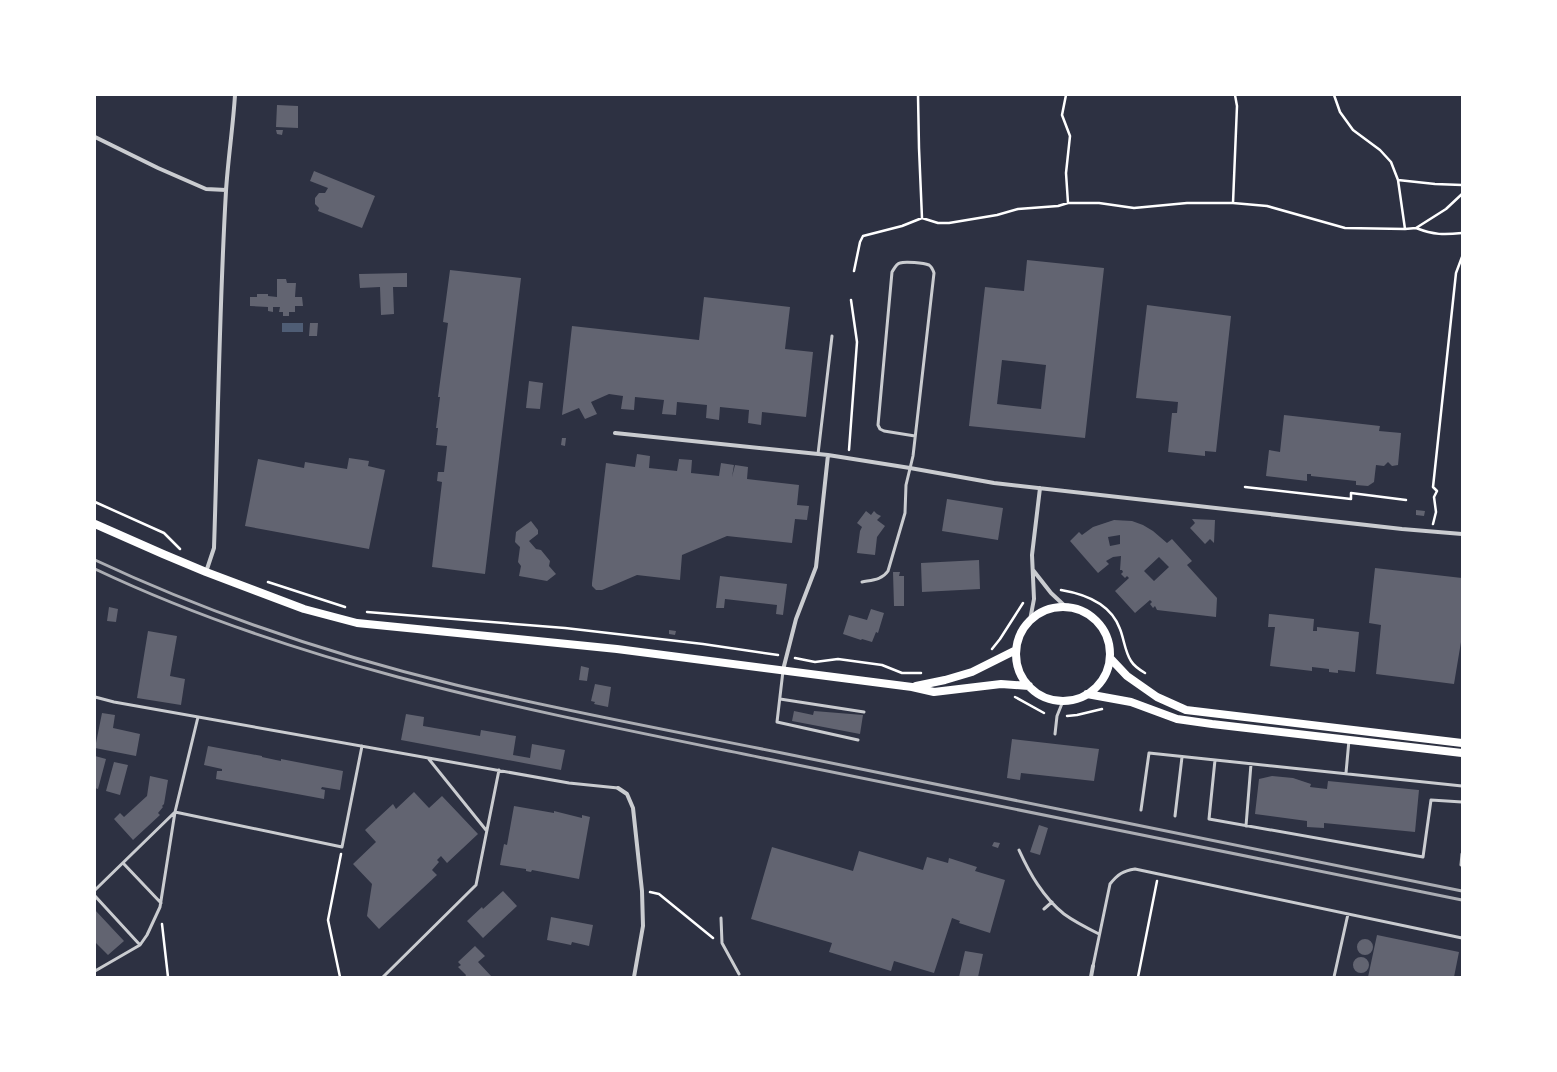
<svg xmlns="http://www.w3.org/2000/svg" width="1557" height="1072" viewBox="0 0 1557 1072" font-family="Quicksand,sans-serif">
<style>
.water{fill:#4f5d75}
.building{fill:#626471;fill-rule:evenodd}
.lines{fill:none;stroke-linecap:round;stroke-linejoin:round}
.path{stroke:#fff;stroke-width:2.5}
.service{stroke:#caccd0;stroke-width:3}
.minor{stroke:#caccd0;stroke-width:4}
.secondary{stroke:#fff;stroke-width:8}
.rail{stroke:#abadb3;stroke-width:3}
</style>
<rect width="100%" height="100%" fill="#2d3142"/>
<!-- water -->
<path class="water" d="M282,323H303V332H282Z"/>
<!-- building -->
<path class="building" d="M277,105L298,106V128L276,127Z
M276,130H283L282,135L277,134Z
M314,171L375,196L362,228L318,211L319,208L315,204V198L319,193H325L328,188L310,181Z
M1027,260L1104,268L1085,438L969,426L985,287L1024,291ZM1002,360L1046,365L1041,409L997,404Z
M450,270L521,278L485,574L432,567L442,482L437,481L438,472H444L447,446L436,445L438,428H436L440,397H438L448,323L443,322Z
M407,273V287H393L394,314L381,315L380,287L360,288L359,274Z
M277,279H286L287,283H296L295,297H302L303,306H295V312H289V316H283V312H279L280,307H273V312L268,311V307L250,306V297H257V294H268V296L277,297Z
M704,297L790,307L785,349L813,352L806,417L762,412L761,425L748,423L749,410L720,407L719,420L706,418L707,405L677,402L676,415L662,414L664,400L635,397L634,410L621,409L623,396L609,394L591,402L597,414L585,419L579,408L562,415L572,326L699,340Z
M1147,305L1231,316L1216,452L1205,451V456L1168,452L1172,413H1177L1178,402L1136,398Z
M310,323H318L317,336H309Z
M529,381L543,383L540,409L526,408Z
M1284,415L1380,426L1379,431L1401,433L1398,465L1392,466L1388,462L1384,466L1376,465L1374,482L1368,486L1356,485V481L1311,476V474H1307V481L1266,476L1269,450L1280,452Z
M562,438H566L565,446L561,445Z
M637,454L650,456L649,468L677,471L679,459L692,460L691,473L719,476L721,463L734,465L732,477L735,465L748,467L747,479L799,485L797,505L809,506L807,520L795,519L792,543L727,536L682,555L680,580L637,575L602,590H596L592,586V583L606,463L635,467Z
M349,458L369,461L368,466L385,470L369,549L245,526L258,459L304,468L305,462L347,469Z
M947,499L1003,508L998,540L942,531Z
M1416,510L1425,511L1424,516L1416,515Z
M866,511L871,515L874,511L877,514L881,516L877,520L885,526L877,537L875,555L857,553L860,531L862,527L857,523Z
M1192,519L1215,520L1214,543L1210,539L1205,544L1190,528L1195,523Z
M1114,520L1132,521L1143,525L1153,531L1167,543L1172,539L1192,561L1187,565L1217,598L1216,617L1157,610L1155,606L1153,608L1150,604L1152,602L1150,600L1135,613L1115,591L1129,578L1127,576L1125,578L1121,574L1123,572L1122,570H1120L1121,556L1113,557L1106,561L1109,564L1098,573L1070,541L1079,532L1082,535L1093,527ZM1120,535V544L1110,546L1108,537ZM1159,557L1169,567L1154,581L1144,571Z
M531,521L538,530V534L529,541L536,549L541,550L550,561L549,566L556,574L547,581L519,576L521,566L518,562L520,547L515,542L516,532Z
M979,560L980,589L922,592L921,563Z
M1375,568L1462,578V636L1454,684L1376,674L1381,625L1369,623Z
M893,572H900L899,576H904V606H894Z
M720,576L787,584L783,615L776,614L777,605L725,599L724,608H716Z
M109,607L118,609L116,622L107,621Z
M871,609L884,613L878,633L876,632L872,642L862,639L861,640L843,634L849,615L867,620Z
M1269,614L1314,619L1313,631H1317V627L1359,632L1355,672L1338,670V673L1329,672V669L1312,667V671L1270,666L1275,627H1268Z
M669,630L676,631L675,635L669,634Z
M148,631L177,636L170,676L185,679L181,705L137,698Z
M581,666L589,668L587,681L579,680Z
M595,684L611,687L608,707L594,704L595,702L591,701Z
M794,711L813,715L814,711L863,715L860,734L792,721Z
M102,713L115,715L113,728L140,734L136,756L95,748Z
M406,714L424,717L423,726L480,736L481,730L516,736L513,755L530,758L532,744L565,750L561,770L401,740Z
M1012,739L1099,749L1094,781L1021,773L1020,780L1007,778Z
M208,746L262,756V757L276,760L281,761V759L343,771L340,790L322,787L321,789L325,790L324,799L216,779L217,771H222V769L204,765Z
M95,756L106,759L98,789L95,788Z
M114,762L128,765L120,795L106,791Z
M150,776L168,780L164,804L162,806L163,807L158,813L160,815L133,840L114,819L120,813L124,817L147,796Z
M1272,776L1293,778L1311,784L1310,787L1327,789L1328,781L1419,790L1415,832L1324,823V828L1307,827V821L1255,814L1259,779Z
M414,792L429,808L442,796L478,834L447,863L441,856L437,860L439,862L432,870L437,875L379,929L367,916L372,884L353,864L376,842L365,830L393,804L396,809Z
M514,806L554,813V811L582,818V815L590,817L579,879L532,870L531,872L526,871V869L500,865L504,844L507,845Z
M1039,825L1048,828L1040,855L1030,852Z
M994,842L1000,843L998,848L992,846Z
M772,847L853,871L859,851L923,870L927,857L948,863L949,858L977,867L975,871L1005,880L990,933L959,923L960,921L952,918L934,973L894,961L891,971L829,952L832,943L751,919Z
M503,891L517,906L483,938L467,921L482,907L483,909Z
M95,910L124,941L108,955L95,942Z
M551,917L593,925L589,946L572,942L571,945L547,940Z
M1377,935L1459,952L1454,977H1368Z
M1357 947a8 8 0 1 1 16 0a8 8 0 1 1-16 0Z
M475,946L485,956L478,962L492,977H465L466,975L458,967L461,965L458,962Z
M965,951L983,954L978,977H959Z
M1353 965a8 8 0 1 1 16 0a8 8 0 1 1-16 0Z"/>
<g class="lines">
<!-- path -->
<path class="path" d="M918,95L919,148L922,218
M1066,95L1062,115L1070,136L1066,173L1068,203
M1334,95L1340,112L1353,130L1380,150L1391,162L1398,180
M1233,203L1237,106L1235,95
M1416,228C1434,235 1444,235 1462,233
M1405,229L1416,228L1446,209L1462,194
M854,271L860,242L863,236L902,226L922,218L938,223H949L997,215L1018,209L1058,206L1068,203H1099L1134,208L1187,203H1233L1267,206L1345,228L1405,229L1398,180L1435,184L1462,185
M849,450L857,342L851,300
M1245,487L1351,499V493L1406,500
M95,502L164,533L180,549
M1433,524L1436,512L1434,497L1437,491L1433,487L1456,273L1462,257
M268,582L345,607
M1061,590C1085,594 1111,604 1120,629C1124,639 1125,652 1131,661C1134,666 1140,670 1145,673
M367,612L565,628L703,644L778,655
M992,649L1000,639L1023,603
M795,658L815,662L838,659L882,665L902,673H921
M1015,697L1044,713
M1067,716L1077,715L1102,709
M650,892L659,894L713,938
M162,924L168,977
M340,977L328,920L341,854
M1138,977L1157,881"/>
<!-- service -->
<path class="service" d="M818,454L832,336
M862,582C872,580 882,580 888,571L905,513L906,485L913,456L934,273C933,270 932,267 929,265C924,263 905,261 900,263C896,264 894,269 892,272L878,425L880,429L884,431L915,436
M783,671L777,722L858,740
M95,697L114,702L569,783L618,788
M780,699L864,712
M198,717L175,812L342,847L362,746
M1055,734L1057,716L1063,701
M428,758L486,830
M1215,760L1209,819L1423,857L1431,800L1462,802
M1346,773L1349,740
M1141,810L1149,753L1462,786
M1175,816L1182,757
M1246,826L1251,764
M1019,850C1030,874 1043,897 1064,914C1075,922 1087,928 1099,934
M123,863L161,903
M1461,865L1462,854
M95,890L175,812
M95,896L140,945
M1044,909L1052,902
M721,918L722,943L739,974
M1093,966L1110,884C1118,874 1123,871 1135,869L1462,938
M95,971L140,945L147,935L160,907L175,812
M383,977L476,885L499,770
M1334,977L1348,914"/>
<!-- minor -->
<path class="minor" d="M95,137L158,168L206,189L226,190
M615,433L828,455L910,468L994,483L1402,529L1462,534
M1033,570L1051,593L1066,607
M206,572L214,548C218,429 219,310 226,191C228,159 233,127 235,95
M1030,620L1034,599L1032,555L1040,488
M783,670L796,619L816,567L828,455
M618,788L627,794L633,808L642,891L643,926L634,977
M1091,977L1093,966"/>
<!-- secondary -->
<path class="secondary" d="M95,524L163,554L206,572L304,609L357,623L617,649L912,687L934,692L1001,684L1029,686
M1016 654a47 47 0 1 1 94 0a47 47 0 1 1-94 0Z
M1110,658L1127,676L1157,697L1186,710L1462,743
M916,686L945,680L972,672L1016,650
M1087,694L1131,702L1177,719L1212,724L1462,753"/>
<!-- rail -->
<path class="rail" d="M95,560C210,614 332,655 456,685C564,711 673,731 782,753C1009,799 1235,845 1462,891
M95,569C308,670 539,712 768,759C999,806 1231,853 1462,900"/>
</g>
<!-- border -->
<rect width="1557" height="1072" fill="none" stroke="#ffffff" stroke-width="192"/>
</svg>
